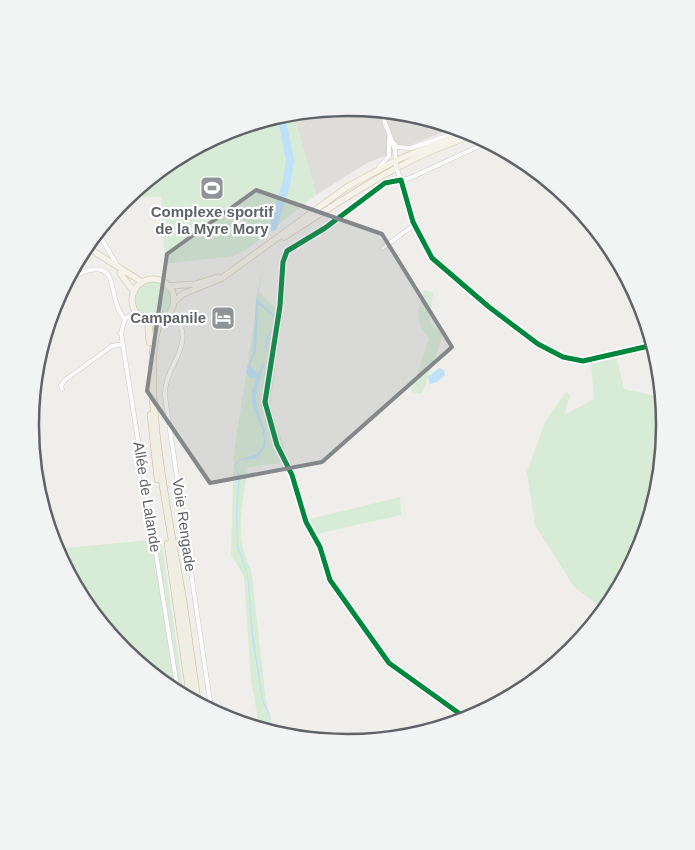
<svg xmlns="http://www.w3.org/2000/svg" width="695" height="850" viewBox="0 0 695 850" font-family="Helvetica,sans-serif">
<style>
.industrial{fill:#dfddda}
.green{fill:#d8ebd6}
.water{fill:#bfe0f9}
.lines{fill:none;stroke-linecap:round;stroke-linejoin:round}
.river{stroke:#bfe0f9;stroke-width:8}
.street-casing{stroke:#cbcccc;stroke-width:5}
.primary-casing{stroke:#d7ceb8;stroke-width:7}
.highway-casing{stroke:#c8b996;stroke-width:8}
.street{stroke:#fdfcfc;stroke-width:4}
.primary{stroke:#f4f2e9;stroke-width:5.5}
.highway{stroke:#f0ede3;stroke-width:7}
.cycleway-casing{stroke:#fff;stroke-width:8}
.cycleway{stroke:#00873e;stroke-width:5}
.marked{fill:#84888a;fill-opacity:0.2;stroke:#84888a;stroke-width:4;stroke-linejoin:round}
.labels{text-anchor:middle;stroke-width:4.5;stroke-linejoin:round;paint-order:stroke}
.poi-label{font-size:15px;font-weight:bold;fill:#5f6368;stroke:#fff}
.street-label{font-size:15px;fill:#5f6368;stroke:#fff}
.rim{fill:none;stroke:#5f6368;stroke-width:2.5}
</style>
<rect width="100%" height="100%" fill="#efeeea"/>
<!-- industrial -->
<path class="industrial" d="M348,108L453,128L365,164L316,195L295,118Z"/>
<!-- green -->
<path class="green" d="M295,118L316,195L249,248L233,256L165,264L161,197H128L226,132Z
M135 300a18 18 0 1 1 36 0a18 18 0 1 1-36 0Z
M424,290L433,292L430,322L443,335L422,394L411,392L429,338C413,320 418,312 424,290Z
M259,292L282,315L270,406L285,449L283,463L248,467C243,501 233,538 251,569L265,693L271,727L259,725L251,679L244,576L231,555L234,451Z
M617,358L624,389L656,396L659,394L665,425L641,547L601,607L574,587L535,525L527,472L545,422L566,392L570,395L564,415L594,399L591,364Z
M400,497L401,515L316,534L306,520Z
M161,539L183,689L123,649L56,549Z"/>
<!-- water -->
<path class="water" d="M264,266L257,299L274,315C275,329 266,339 266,354L265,340L272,330L274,317L258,304L256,351L250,365L258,374L262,364L265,366L263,367L256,396L257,407L265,431V448L256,458L239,461L236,466L240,477L237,512L238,545L248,575L253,633L263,701L270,714L272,727L269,715L262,701L252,638L247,574L237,547L236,512L238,478L235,464L239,460L257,454C275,438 253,418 252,400C251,391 254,384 257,377L249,378L246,371L253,353L256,299Z
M439,368L444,370L445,375L437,382L430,384L428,377Z"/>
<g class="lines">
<!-- river -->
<path class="river" d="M273,227L286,185L290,160L282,120"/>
<!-- street casing -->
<g class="street-casing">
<path id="street" d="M383,115L386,127
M386,125L395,150L396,167L401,180L410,178L486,143
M393,142L397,147L411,148L456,133
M379,167L389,156V139
M101,238L116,263
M97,239L101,238V233
M383,248L414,225
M72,277C125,251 104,297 125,319
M136,311L125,319L121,333L177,686
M170,312C202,341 163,365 165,396L211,708
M62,389L61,385L65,380L112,346L123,344
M467,719L389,663L330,580L320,547L306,522L292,475L277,445L265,402L280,306L283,262L287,251L325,228L385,183L401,180L413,222L432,258L489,307L538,344L563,357L583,361L649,346"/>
</g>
<!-- primary casing -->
<g class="primary-casing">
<path id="primary" d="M284,237C346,198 404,156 475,135
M90,249L142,282
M120,273L134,292
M132 300a21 21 0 1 1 42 0a21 21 0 1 1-42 0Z
M169,286L196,284L218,277
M174,302L183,294L222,278L347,187L397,160L467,131"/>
</g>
<!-- highway casing -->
<g class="highway-casing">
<path id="highway" d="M161,319C136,368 173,541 183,601C188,634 192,666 197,699
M148,320L150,342
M151,415L158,479
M168,544L190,695"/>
</g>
<!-- street -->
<use href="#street" class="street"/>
<!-- primary -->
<use href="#primary" class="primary"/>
<!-- highway -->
<use href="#highway" class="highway"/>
<!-- cycleway casing -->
<g class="cycleway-casing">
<path id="cycleway" d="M467,719L389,663L330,580L320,547L306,522L292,475L277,445L265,402L280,306L283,262L287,251L325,228L385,183L401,180L413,222L432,258L489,307L538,344L563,357L583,361L649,346"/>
</g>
<!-- cycleway -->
<use href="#cycleway" class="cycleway"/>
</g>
<!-- marked area -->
<path class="marked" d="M256,190L382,234L452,347L322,462L210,483L147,391L167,254Z"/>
<!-- icons -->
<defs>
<g id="stadium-square" transform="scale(1.25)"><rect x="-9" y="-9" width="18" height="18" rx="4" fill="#919496" stroke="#fff"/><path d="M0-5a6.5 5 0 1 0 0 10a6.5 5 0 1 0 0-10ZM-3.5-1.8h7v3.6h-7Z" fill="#fff"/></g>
<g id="hotel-square" transform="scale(1.25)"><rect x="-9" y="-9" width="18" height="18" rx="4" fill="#919496" stroke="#fff"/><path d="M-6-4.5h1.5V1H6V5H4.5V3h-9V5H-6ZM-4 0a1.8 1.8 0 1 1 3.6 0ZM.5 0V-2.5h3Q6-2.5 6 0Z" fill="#fff"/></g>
</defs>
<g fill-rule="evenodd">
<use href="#stadium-square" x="212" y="188"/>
<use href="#hotel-square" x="223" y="318"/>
</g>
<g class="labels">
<!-- poi labels -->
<g class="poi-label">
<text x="212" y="217">Complexe sportif<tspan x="212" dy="17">de la Myre Mory</tspan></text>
<text x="206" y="323" text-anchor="end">Campanile</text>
</g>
<!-- street labels -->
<g class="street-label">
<text transform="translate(147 497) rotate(81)" y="5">Allée de Lalande</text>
<text transform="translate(184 525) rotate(82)" y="5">Voie Rengade</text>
</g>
</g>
<!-- crop -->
<path d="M0 0H695V850H0ZM347 116H348A308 308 0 0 1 656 424V426A308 308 0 0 1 348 734H347A308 308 0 0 1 39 426V424A308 308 0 0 1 347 116Z" fill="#f2f3f3" fill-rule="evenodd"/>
<path class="rim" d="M347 116H348A308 308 0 0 1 656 424V426A308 308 0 0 1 348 734H347A308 308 0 0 1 39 426V424A308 308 0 0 1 347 116Z"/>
</svg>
